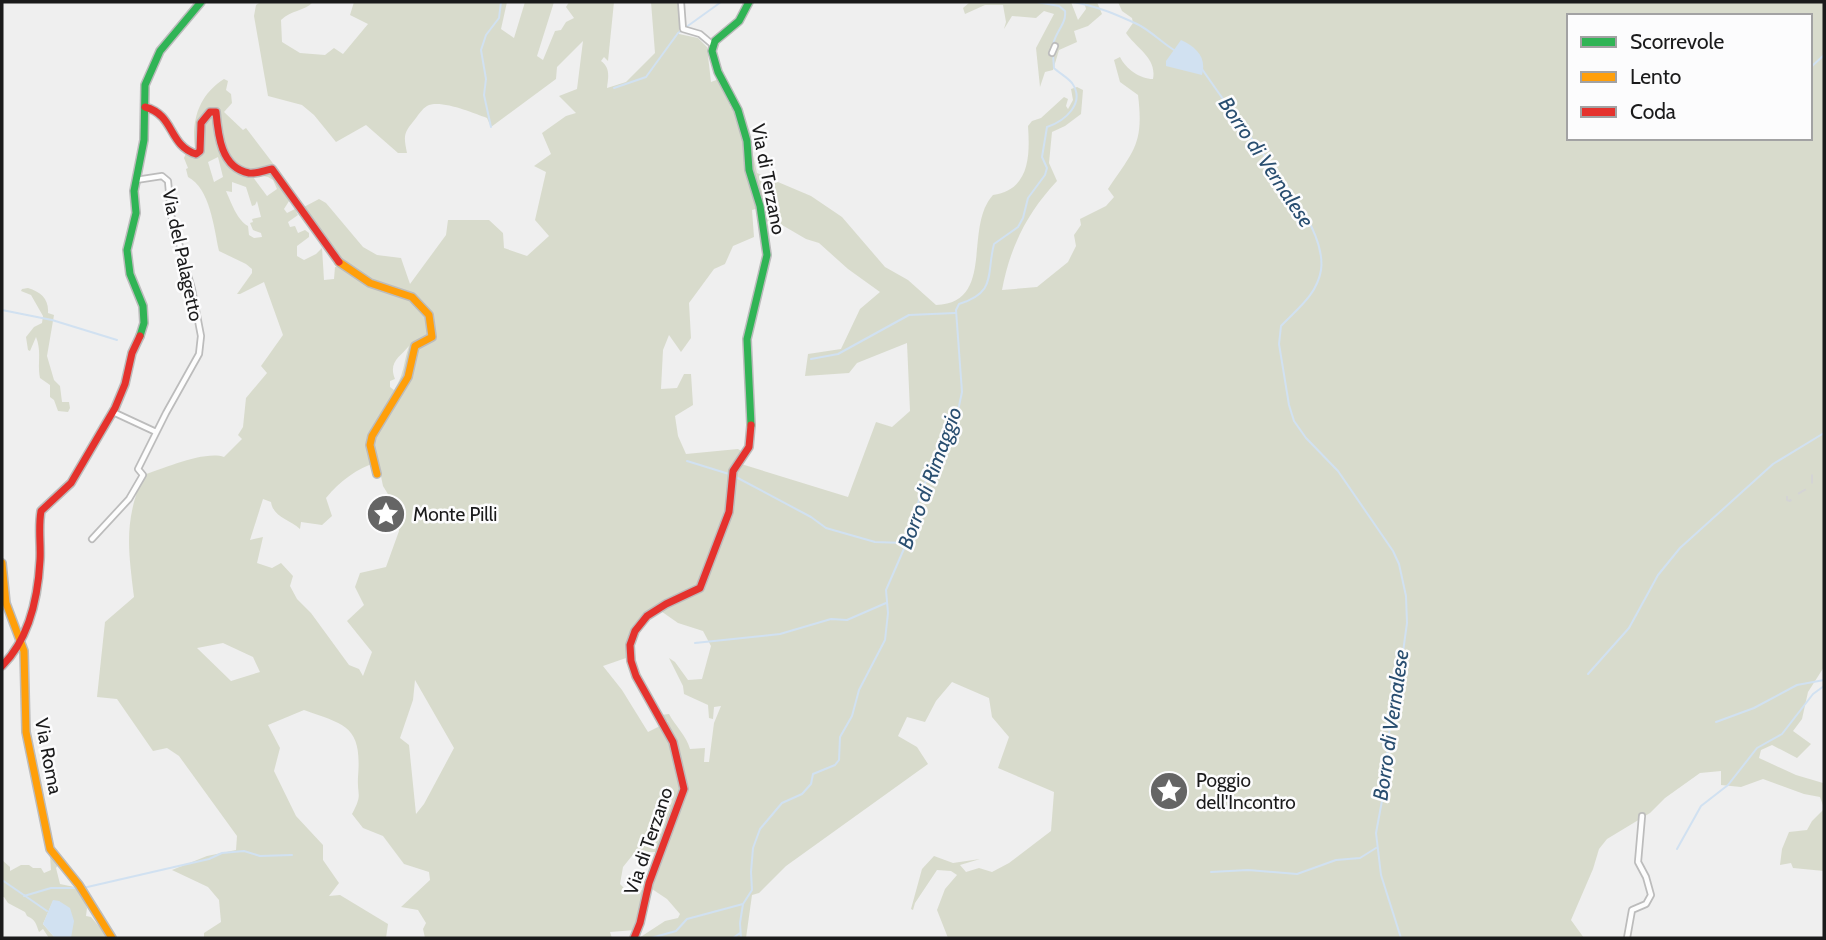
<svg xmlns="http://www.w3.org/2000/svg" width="1826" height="940" viewBox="0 0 1826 940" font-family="Cabin,sans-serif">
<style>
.green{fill:#d8dbcc;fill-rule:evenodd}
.water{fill:#d1e1f1}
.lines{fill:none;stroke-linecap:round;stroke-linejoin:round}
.stream{stroke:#d1e1f1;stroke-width:2}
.street-casing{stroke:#bcbcbc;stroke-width:8}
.fast-casing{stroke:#bcbcbc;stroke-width:10}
.slow-casing{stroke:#bcbcbc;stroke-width:10}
.jam-casing{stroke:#bcbcbc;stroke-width:10}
.street{stroke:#fdfdfd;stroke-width:4.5}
.fast{stroke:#30b455;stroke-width:7}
.slow{stroke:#ff9f0a;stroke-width:7}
.jam{stroke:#e5322d;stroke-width:7}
.rail{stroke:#d4d4d4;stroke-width:2;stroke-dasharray:9 9;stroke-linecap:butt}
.labels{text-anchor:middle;stroke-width:5;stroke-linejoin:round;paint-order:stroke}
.street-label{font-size:19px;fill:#1a1a1b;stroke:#fcfcfd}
.poi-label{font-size:19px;fill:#1a1a1b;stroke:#fcfcfd;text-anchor:start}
.water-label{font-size:21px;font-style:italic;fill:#294e70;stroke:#fcfcfd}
</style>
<rect width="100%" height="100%" fill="#efefef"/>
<!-- green -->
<path class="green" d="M313,2C305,11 291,10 281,20L282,42L300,53L325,55L334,48L343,54L368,24L350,15L354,2H507L501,29L514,38L525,2H554L537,56L543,60L555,31L561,30L566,22L574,18L566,7L569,2H614L608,61L604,57L601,61C611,68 608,78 607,88L626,82L655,53L651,2H679V34L698,38L707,47L711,82L719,79L731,108H734L741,130L749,137L757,173L811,196L842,217L885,267L908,280L936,305C996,303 963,228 993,195C1030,190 1030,155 1028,126L1032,121L1041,118L1064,97L1068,99L1066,106L1068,109L1073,100L1071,89L1077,87L1083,90L1081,114L1065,126L1052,132L1049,163L1057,181C1027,213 1010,247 1002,290L1037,287L1068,262L1076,246L1074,235L1081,225L1080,219L1106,206L1114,197L1108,189C1134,150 1144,144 1138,95L1120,82L1114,60L1120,57C1126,69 1140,79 1153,79C1157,58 1137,49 1126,33L1133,23L1132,18L1122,11L1118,2H1824V667L1808,692L1802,719L1793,731L1811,744L1797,758L1772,745L1761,750L1759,758L1796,775L1823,783L1824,808L1820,797L1804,794L1763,779L1741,787L1721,785V771L1700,773L1665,798L1650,813L1607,839L1599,849L1593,869L1571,920L1584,938H948L937,910L945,889L957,875L951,871L937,870L915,903L913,910L911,909L922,869L934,856L953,863L980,859L960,865L966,872L979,868L992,872L1009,863L1051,831L1054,792L998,768L1009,737L992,717L989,698L952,682L936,701L925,722L907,717L898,736L917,747L928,764L786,866L759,893L752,895L746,938H639L665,921L678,918L680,914L667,899L649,887L661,865L662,852H635L623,867L620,884L625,889L635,886L643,891L635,930L610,932L612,938H425L423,929L426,923L418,910L401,907L430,880L429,872L404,864L383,836L363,828L352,814C363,793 357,797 358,777C362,727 347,725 304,710L268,725L280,748L274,771L296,816L323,845V860L339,883L329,896L340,895L388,924L386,938H204V933L221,922L219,900L208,887L172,870L207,856L236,850L237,836L179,756L167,748L153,751L117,699L97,697L105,622L134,597C128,547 124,523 143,475C163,469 205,450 224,457L242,439L238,435L243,427L246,398L267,373L261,366L283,335L264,282L240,294H237L252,273V269L246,264L219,251C214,228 210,188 188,177L186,169L188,168L184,158L187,151H200L205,113L198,123L195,149C191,120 199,95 224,79L228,81L226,90L231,94L232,103L224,112L243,130L246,128L275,166L278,176L277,183L291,198L284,209L287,213L295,209L298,215L288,222L290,227L295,226L298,233L305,230L309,233V237L297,246V256L304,260L316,254L322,248L324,280L334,279L335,267L343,266L302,208L319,199L326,203L363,247L377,255L401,258L410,284L446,235L448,220H489L503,233L504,248L527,256L549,236L535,220L546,172L534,166L551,154L542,133L566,116L576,113L559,96L577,89L583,41L557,67L556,79L491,127L487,118C473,113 440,99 427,106C422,109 419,114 416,118C404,133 403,134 407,153H398L366,125L336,142L314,115L302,105L268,96L254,16L256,5L259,3ZM1569,16H1810V138H1569ZM218,157L223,177L214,182L208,162ZM250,173L268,177L273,180L277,189L267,196ZM232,182L246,187L252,206L255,205L257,201L261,217L252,219L253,222L250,223L253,230L261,233L262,237L254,238L249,235L248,226C237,220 231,202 226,191L232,192ZM762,207L764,222L782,225L806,239L819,243L848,269L880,292L860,309L841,349L808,354L805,376L849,373L857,363L907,343L910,411L892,427L876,422L848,497L738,463L746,454L738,449L686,454L678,436L675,416L693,405L691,374H684L677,388L661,389L663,350L669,335L681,352L691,338L689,303L714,269L725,264L733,246L754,237L752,210ZM409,346C403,364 405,373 394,390L390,387V381L395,379C388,362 400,357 409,346ZM378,462L383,486L397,509L399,531L386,567L360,573L355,587L364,605L347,621L372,652L363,676L359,669L349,665L311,613L297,599L290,586L293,576L281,563L272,568L257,563L263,537L250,540L263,499L271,502C273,517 289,519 300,529L301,522L322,525L332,516L326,498C340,481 357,468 378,462ZM658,609L678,623L703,631L711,646L702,679L688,680L675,662L669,658L683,686L684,694L708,705L709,718L713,719L714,707L721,706L714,723L709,762H704L705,748L690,749C686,735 676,727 669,714L661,715L668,722L648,732L622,690L603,666L626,658C631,637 639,622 658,609ZM223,643L253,657L260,672L231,681L197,648ZM415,680L454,748L424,804L416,814L409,745L400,738L413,700Z
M970,2H1071L1078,20L1086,9L1084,2H1097L1102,14L1088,26L1074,31L1077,42L1059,50L1053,70L1045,72L1040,87L1036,48L1054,14L1044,11L1036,18L1012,16L1004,29L1006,22L1003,5H985L965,14L963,8Z
M28,288C41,292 49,299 48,313L54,315L47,356L54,380L60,386L62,402H69L70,408L68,412L58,411L54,400L50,397V385L40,378C37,363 42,352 36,337L30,351L28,350L26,337L34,327L42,323L43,316L31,295L21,291L22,289Z
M1824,809V871L1793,868L1791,863L1780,865L1782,849L1789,832L1807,830L1812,821Z
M50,855L59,864L56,868L60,884L79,888L87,908L86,916L91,917L109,938H63H71L59,901H53L43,924L55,938H49L43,929L39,932C36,924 36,920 27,916L25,912L8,903L4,897H2V860L10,867V871L21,865H29L33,868H41L44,873L51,870Z"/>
<!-- water -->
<path class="water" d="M1181,40C1196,47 1207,57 1202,75L1166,66V61Z
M53,900L59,901L70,908L74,921L71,938H55L43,924Z"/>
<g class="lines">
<!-- stream -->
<path class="stream" d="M1037,2L1059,6L1065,11C1067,24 1054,33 1053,46
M1073,2C1099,7 1113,13 1137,24C1150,30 1162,43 1174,50
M1810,68L1824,55
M1202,69C1217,91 1233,113 1249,135C1272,167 1327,229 1321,270C1317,295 1297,309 1281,326L1279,344L1289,405L1294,421L1306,438L1338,471L1393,551L1399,564L1406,596L1407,623L1403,652L1392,702L1384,790L1376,833L1381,875L1401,938
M614,88L646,77L678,33L721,2
M491,127L484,95L486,79L481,50L486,35L499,18L501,2
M2,310L52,320L117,340
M811,359L838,354L909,315L955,313
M687,461L729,474
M734,476L811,517L826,528L875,542L905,543
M695,643L780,634L831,619L847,620L886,603
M1588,674L1629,628L1658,575L1680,548L1773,464L1824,433
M1716,722L1754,708L1797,685L1824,680
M1677,849L1701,806L1728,785L1757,748L1782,734L1813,694L1824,686
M1211,872L1248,870L1297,874L1336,860L1360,858L1376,848
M2,880L47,911
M83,888L209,859L222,853L244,851L260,856L292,855
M24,896L51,888H78
M651,938L676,931L687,919L743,904
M733,938L740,933
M741,938L740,923L743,904L752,890L751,872L753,848L760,829L782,803L802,794L811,784L813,774L835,765L839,760L840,737L852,716L859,690L885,640L888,613L886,590L910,535L921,492L937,457L938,446L945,432L955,420L959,406L962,392L956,310L959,304C997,292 986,275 994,244L1018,227L1023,218L1028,198L1045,175L1047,168L1042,157L1047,127C1065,121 1086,103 1072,83C1067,77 1059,73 1054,68L1053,55"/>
<!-- street casing -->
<g class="street-casing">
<path id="street" d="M681,2L683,29L700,34L713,45
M1052,53L1055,46
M113,412L156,432
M92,539L129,499L143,475L138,469L166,413L199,354L201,336L192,289L171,215L168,181L162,176L136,180
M1627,938L1632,910L1646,904L1651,895L1646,877L1638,862L1642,816"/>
</g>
<!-- fast casing -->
<g class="fast-casing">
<path id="fast" d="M749,2L739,21L715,41L712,51L718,72L738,110L747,141L749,170L760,206L767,255L747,339L751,425
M140,336L144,323L143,306L130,274L127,250L136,213L134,191L144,140L145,85L160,51L201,2"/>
</g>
<!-- slow casing -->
<g class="slow-casing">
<path id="slow" d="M339,262L370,283L412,297L429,315L432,337L415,346L408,377L372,436L370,445L377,474
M2,563L6,603L24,651L26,732L50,849L79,885L112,938"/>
</g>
<!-- jam casing -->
<g class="jam-casing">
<path id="jam" d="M145,107C175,115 168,145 196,154L200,151L201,123L210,112H216C218,135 221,168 249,173C257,174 265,170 272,169L339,262
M2,666C29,639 38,598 40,560C41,544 38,528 41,511L71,483L115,408L125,384L132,353L140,336
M634,938L640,923L649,883L684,789L673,742L636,676L631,661L630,645L635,631L647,616L666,604L700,588L729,512L733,471L749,447L751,425"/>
</g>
<!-- street -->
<use href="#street" class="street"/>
<!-- fast -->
<use href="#fast" class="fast"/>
<!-- slow -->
<use href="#slow" class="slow"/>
<!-- jam -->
<use href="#jam" class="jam"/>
<!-- rail -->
<path class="rail" d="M1787,496V500L1790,501C1796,493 1805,491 1812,485V474"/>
</g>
<!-- icons -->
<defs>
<g id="sight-disc" transform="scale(2.0125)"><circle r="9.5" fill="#656565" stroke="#fcfcfd"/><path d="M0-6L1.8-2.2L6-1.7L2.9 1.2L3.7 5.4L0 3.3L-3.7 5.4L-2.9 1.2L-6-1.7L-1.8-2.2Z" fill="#fff"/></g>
</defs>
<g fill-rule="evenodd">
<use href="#sight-disc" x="386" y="514"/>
<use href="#sight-disc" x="1169" y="791"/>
</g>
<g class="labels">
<!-- street labels -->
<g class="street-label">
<text transform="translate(769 179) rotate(79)" y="7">Via di Terzano</text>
<text transform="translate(183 255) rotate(78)" y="7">Via del Palagetto</text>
<text transform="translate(49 756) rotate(79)" y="7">Via Roma</text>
<text transform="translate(648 841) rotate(-71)" y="7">Via di Terzano</text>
</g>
<!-- poi labels -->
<g class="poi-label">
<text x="413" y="521">Monte Pilli</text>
<text x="1196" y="787">Poggio<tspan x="1196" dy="22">dell'Incontro</tspan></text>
</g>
<!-- water labels -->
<g class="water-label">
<text transform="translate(1266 162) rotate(56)" y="7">Borro di Vernalese</text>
<text transform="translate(930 478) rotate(-70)" y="7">Borro di Rimaggio</text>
<text transform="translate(1391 725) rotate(-82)" y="7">Borro di Vernalese</text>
</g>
</g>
<!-- border -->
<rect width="1826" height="940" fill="none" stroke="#1a1a1b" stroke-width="7"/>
<!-- legend -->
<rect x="1567" y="14" width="245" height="126" fill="#fcfcfd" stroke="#a2a2a3" stroke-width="2"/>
<rect x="1581" y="37" width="35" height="10" fill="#30b455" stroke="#a2a2a3" stroke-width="2"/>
<text x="1630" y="49" font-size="21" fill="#1a1a1b">Scorrevole</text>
<rect x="1581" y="72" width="35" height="10" fill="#ff9f0a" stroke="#a2a2a3" stroke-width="2"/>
<text x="1630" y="84" font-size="21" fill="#1a1a1b">Lento</text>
<rect x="1581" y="107" width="35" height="10" fill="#e5322d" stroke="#a2a2a3" stroke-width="2"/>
<text x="1630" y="119" font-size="21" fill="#1a1a1b">Coda</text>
</svg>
